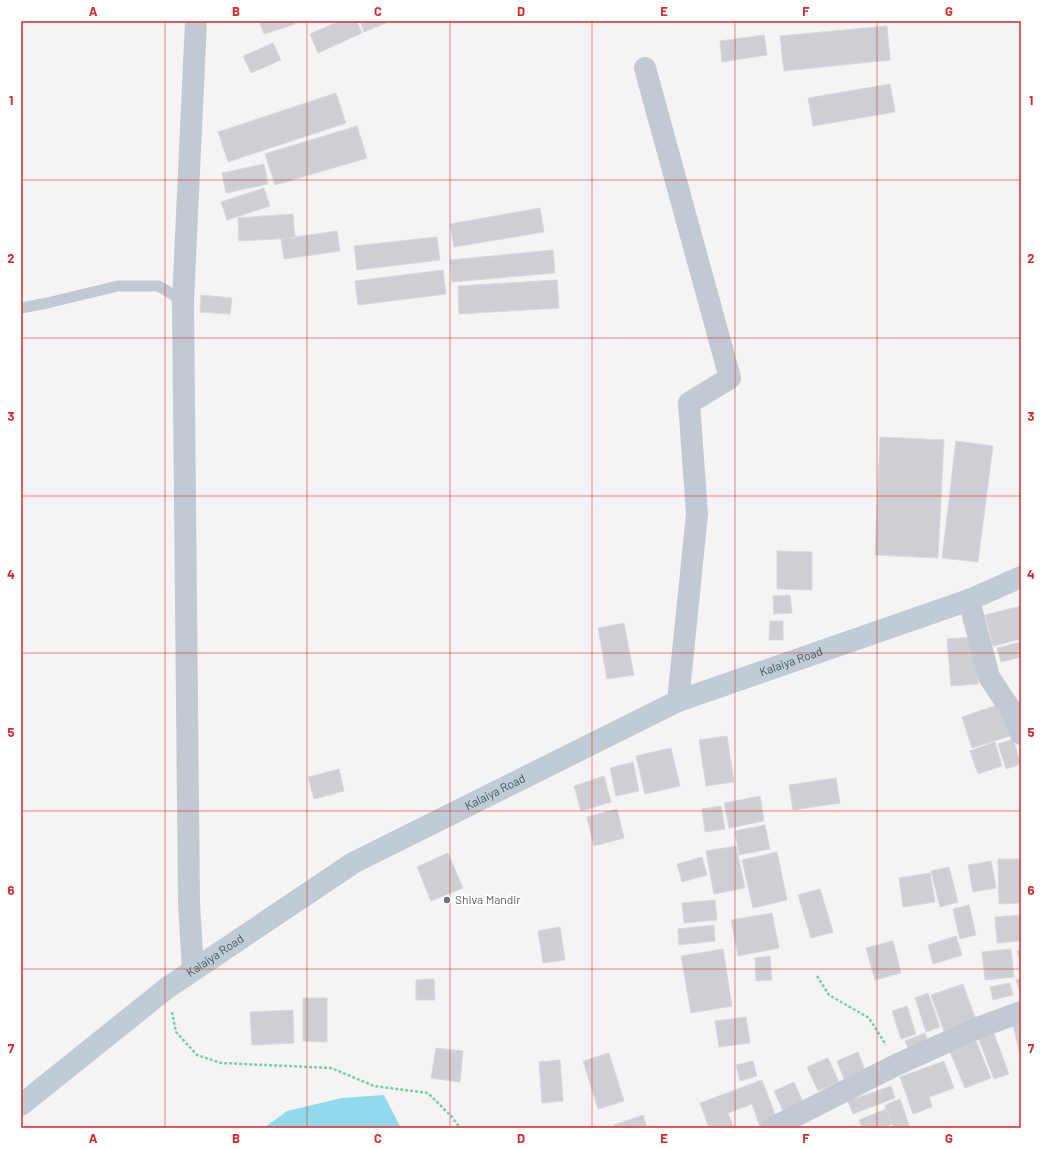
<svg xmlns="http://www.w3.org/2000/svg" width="1042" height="1149" viewBox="0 0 1042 1149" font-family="Barlow,sans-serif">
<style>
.water{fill:#90daee}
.building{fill:#cdcfd5;stroke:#d7d9de}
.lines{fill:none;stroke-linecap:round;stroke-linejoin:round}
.path{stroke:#7ad0a6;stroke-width:2.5;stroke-dasharray:3 2;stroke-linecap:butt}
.service{stroke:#c1cad2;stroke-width:11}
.minor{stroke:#c1cad2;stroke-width:22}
.tertiary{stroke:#c1cad2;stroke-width:22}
.secondary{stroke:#c1cbd6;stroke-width:22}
.grid{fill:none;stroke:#d62828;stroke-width:1;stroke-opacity:0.55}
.worship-dot{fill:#6b7280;stroke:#fff;stroke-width:1.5}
.labels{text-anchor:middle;stroke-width:4;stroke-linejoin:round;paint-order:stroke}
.street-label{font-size:12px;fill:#4a5661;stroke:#fff}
.worship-label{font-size:12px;fill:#5b616d;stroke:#fff;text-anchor:start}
.neatline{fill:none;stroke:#d62828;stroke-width:1.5}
.grid-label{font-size:13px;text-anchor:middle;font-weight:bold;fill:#d62828}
</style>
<rect width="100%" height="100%" fill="#f5f3f3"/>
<!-- water -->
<path class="water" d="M384,1095L401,1128H264L287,1111L342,1098Z"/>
<!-- building -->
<path class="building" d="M259,21H294L295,24L264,34Z
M339,21H357L362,33L318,53L310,34Z
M360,21H391L364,32Z
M887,26L890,60L784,71L780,36Z
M764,35L767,55L722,62L720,41Z
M273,43L281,60L251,73L243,56Z
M890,84L895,112L813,126L808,98Z
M336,93L346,123L228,162L218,132Z
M357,126L367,158L275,185L265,154Z
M264,164L268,184L226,193L222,173Z
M264,188L270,206L227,220L221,202Z
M540,208L544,232L454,247L450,224Z
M293,214L295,238L239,241L238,218Z
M337,231L340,251L284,259L281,239Z
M437,237L440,260L357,270L354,246Z
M553,250L555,273L452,282L450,260Z
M443,270L446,294L358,305L355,281Z
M557,280L559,308L459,314L458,286Z
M201,295L232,298L230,314L200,312Z
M880,437L944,440L938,558L875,555Z
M956,441L993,446L978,562L942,558Z
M777,551L812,552V590L777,589Z
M790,595L792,613L774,614L773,596Z
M1021,606V639L993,646L985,615Z
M770,621H783V640H769Z
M624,623L634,675L607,679L598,628Z
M975,637L978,684L951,686L947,639Z
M1021,642V657L1001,662L997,648Z
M1003,703L1013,735L972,748L962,717Z
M727,736L734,782L706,786L699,740Z
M1013,739L1021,764L1006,769L998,744Z
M995,742L1002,766L978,774L970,751Z
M671,748L680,786L645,794L636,756Z
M633,762L639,791L616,796L610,768Z
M339,769L344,791L314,799L308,777Z
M604,776L611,802L581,811L574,786Z
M836,778L840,803L793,810L789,785Z
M760,796L764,821L729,828L724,803Z
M721,806L725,829L705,832L702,809Z
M617,809L624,838L594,846L587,817Z
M765,825L770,849L739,855L735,831Z
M736,846L745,888L714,894L706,851Z
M777,852L787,900L753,908L742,860Z
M448,853L463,888L431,901L417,867Z
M702,857L707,875L682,882L677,864Z
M998,859H1021V903L999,904Z
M991,861L996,888L973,892L968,865Z
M949,867L958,902L940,907L931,871Z
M930,873L935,902L903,907L899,878Z
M820,889L833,932L811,938L798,895Z
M715,900L717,920L684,923L682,903Z
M969,905L976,935L960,939L953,909Z
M772,913L779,948L738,956L731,920Z
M1021,915V941L997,943L995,917Z
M714,925L715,941L679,945L678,929Z
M560,927L565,960L543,963L538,931Z
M956,936L962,955L933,964L928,945Z
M893,941L901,973L875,980L866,948Z
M723,949L732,1006L691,1013L681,956Z
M1011,949L1014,977L985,980L982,952Z
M1021,949V967L1017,951Z
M770,956L772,980L756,981L755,958Z
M1021,978V994L1016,980Z
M434,979L435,1000H416V980Z
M1010,983L1013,995L993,1000L990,987Z
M963,984L976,1020L944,1031L931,995Z
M928,993L940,1027L926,1032L915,998Z
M303,998H327V1042L303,1041Z
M907,1006L916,1034L901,1039L892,1011Z
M293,1010L294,1043L252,1045L250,1012Z
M746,1017L750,1043L719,1047L715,1021Z
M1021,1018V1059L1012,1021Z
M993,1031L1009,1074L994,1079L978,1037Z
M925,1033L930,1045L910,1052L905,1041Z
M976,1041L991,1078L965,1088L950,1052Z
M436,1048L463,1051L460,1082L431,1078Z
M858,1052L866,1073L845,1081L837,1061Z
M609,1053L624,1101L598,1109L583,1061Z
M828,1058L839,1082L818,1091L807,1067Z
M560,1060L563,1101L542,1103L539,1062Z
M753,1061L757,1076L740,1081L736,1065Z
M944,1061L954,1088L929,1097L932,1107L913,1114L900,1077Z
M762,1080L777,1120L760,1127L752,1104L728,1113L734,1128H709L700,1103Z
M794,1082L803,1102L783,1111L774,1091Z
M891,1086L895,1098L853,1114L848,1101Z
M900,1099L910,1128H894L885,1105Z
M886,1109L892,1124L882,1128H862L859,1120Z
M643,1115L647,1128H615L614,1125Z"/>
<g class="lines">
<!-- path -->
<path class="path" d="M817,976L829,995L869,1018L886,1045
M172,1012L176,1032L197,1055L221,1063L331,1068L374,1086L428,1093L452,1117L460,1128"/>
<!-- service -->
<path class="service" d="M21,308L47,303L118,286H159L183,301"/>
<!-- minor -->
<path class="minor" d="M645,68L730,378L689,403L697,514L678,701
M969,600L989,677L1013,713L1021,734
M772,1128L896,1065L980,1027L1021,1012"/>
<!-- tertiary -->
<path class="tertiary" d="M193,970L189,903L183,301L196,21"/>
<!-- secondary -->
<path class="secondary" id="s1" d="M21,1105L167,988L353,863L678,701L969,600L1021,577"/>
</g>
<!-- grid -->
<path class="grid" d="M165,21V1128M307,21V1128M450,21V1128M592,21V1128M735,21V1128M877,21V1128M21,180H1021M21,338H1021M21,496H1021M21,653H1021M21,811H1021M21,969H1021"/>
<!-- markers -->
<circle class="worship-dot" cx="447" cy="900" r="4"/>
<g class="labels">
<!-- street labels -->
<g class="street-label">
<text dy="4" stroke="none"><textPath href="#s1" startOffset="894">Kalaiya Road</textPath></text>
<text dy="4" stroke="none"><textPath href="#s1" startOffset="570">Kalaiya Road</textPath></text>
<text dy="4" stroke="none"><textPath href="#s1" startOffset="245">Kalaiya Road</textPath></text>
</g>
<!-- worship labels -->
<g class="worship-label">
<text x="455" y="904">Shiva Mandir</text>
</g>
</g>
<!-- border -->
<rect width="1042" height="1149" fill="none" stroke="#ffffff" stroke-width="44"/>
<rect x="22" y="22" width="998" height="1105" class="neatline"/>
<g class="grid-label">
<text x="93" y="16">A</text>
<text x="236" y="16">B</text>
<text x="378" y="16">C</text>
<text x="521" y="16">D</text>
<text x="664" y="16">E</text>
<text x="806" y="16">F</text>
<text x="949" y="16">G</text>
<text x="11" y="105">1</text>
<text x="1031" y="105">1</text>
<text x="11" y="263">2</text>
<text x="1031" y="263">2</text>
<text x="11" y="421">3</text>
<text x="1031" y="421">3</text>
<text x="11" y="579">4</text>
<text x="1031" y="579">4</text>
<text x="11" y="737">5</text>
<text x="1031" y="737">5</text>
<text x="11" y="895">6</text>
<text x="1031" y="895">6</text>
<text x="11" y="1053">7</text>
<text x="1031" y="1053">7</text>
<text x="93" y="1143">A</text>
<text x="236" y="1143">B</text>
<text x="378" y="1143">C</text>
<text x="521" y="1143">D</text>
<text x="664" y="1143">E</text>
<text x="806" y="1143">F</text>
<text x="949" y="1143">G</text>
</g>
</svg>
